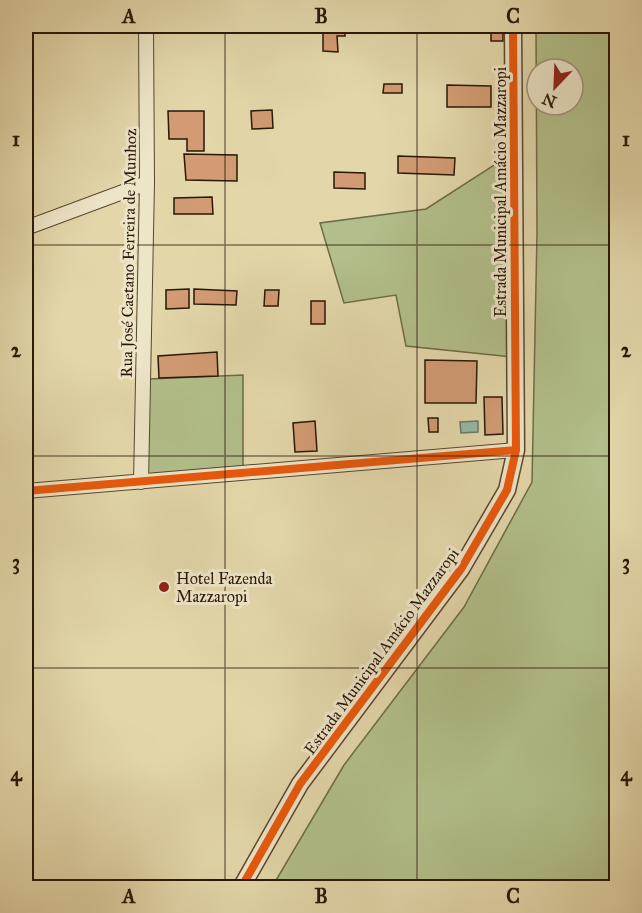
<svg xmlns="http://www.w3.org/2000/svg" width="642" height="913" viewBox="0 0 642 913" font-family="'IM FELL Great Primer',serif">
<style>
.green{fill:#b2bf8a;stroke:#6e6b48;stroke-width:1.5;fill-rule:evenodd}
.water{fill:#95baa9;stroke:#6a7968;stroke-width:1.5}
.building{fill:#d29b73;stroke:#291707;stroke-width:1.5}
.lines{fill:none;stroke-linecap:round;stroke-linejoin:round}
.minor-casing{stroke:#584730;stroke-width:16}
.tertiary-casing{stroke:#584730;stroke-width:19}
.minor{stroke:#ede5c8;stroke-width:14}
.tertiary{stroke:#ede5c8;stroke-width:16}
.cycleway-casing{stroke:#ede5c8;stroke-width:11}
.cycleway{stroke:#e8590c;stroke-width:8}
.grid{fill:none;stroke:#291707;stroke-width:1.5;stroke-opacity:0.55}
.poi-dot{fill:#8f2418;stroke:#ede5c8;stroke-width:2}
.labels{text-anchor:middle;stroke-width:6;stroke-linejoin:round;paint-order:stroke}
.street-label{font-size:16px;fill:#291707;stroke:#ede5c8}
.poi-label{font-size:16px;fill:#291707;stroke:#ede5c8;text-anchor:start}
.neatline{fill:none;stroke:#291707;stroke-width:2}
.grid-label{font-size:20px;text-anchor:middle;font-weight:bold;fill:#291707}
</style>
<rect width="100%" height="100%" fill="#e3d7aa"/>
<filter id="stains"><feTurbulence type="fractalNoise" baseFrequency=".00333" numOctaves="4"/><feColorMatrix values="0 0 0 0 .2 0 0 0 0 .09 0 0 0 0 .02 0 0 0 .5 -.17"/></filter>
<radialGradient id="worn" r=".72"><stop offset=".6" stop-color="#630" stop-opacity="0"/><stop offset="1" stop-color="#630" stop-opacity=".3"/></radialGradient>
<!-- green -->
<path class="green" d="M536,26H616V887H272L344,765L464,607L532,482L537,233ZM537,69H573V105H537Z
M505,158L512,357L406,346L396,295L344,303L320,223L426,209Z
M243,375V466L148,474L149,379Z"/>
<!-- water -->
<path class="water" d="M478,421V432L461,433L460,422Z"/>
<!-- building -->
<path class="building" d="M323,26H345V36H337L338,52L323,51Z
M491,26H503V41H491Z
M384,84H402V93H383Z
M447,85L491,86V107H447Z
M272,110L273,128L252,129L251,111Z
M168,111H204V151H187V139H169Z
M184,154L237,155V181L186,180Z
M398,156L455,158L454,175L398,173Z
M334,172L365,173V189L334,188Z
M212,197L213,214H174V198Z
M26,254L30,277L26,278Z
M189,289V308L166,309V290Z
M194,289L237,291L236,305L194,304Z
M265,290H279L278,306H264Z
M26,298H32V331H26Z
M311,301H325V324H311Z
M217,352L218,376L159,378L158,356Z
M425,360L477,361L476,403H425Z
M484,397H502L503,434L485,435Z
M428,418H438V432H429Z
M315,421L317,451L295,452L293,423Z"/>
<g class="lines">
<!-- minor casing -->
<g class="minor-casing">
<path id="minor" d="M26,228L147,183
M141,482L147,183L146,26
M26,491L516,450"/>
</g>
<!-- tertiary casing -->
<g class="tertiary-casing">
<path id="tertiary" d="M241,888L300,784L461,569L507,490L516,450L513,26"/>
</g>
<!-- minor -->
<use href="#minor" class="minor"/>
<!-- tertiary -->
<use href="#tertiary" class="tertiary"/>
<!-- cycleway casing -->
<g class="cycleway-casing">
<path id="cycleway" d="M26,491L516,450
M241,888L300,784L461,569L507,490L516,450L513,26"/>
</g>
<!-- cycleway -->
<use href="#cycleway" class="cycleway"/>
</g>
<!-- grid -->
<path class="grid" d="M225,26V888M417,26V888M26,245H616M26,456H616M26,668H616"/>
<!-- markers -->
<circle class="poi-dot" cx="164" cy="587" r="6"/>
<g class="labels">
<!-- street labels -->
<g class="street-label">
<text transform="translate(500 192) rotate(-90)" y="6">Estrada Municipal Amácio Mazzaropi</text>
<text transform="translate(128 253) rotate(-89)" y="6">Rua José Caetano Ferreira de Munhoz</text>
<text transform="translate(381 651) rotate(-54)" y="6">Estrada Municipal Amácio Mazzaropi</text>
</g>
<!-- poi labels -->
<g class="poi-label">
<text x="176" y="584">Hotel Fazenda<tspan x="176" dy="18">Mazzaropi</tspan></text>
</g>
</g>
<!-- margin -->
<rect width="642" height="913" fill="none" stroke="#e3d7aa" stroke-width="66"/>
<!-- north arrow -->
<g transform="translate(555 87) rotate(203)"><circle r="28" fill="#ede5c8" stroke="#9f937b" stroke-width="1.5"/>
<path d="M0-4.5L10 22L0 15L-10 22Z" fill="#8f2418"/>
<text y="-9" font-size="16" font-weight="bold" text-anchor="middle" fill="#291707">N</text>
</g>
<rect x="33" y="33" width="576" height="847" class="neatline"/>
<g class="grid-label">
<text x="129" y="23">A</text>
<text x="321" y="23">B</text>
<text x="513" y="23">C</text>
<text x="16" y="146">1</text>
<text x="626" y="146">1</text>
<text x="16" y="357">2</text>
<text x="626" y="357">2</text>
<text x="16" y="569">3</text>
<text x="626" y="569">3</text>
<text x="16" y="781">4</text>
<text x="626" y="781">4</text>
<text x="129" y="903">A</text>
<text x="321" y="903">B</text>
<text x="513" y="903">C</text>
</g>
<rect width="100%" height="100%" filter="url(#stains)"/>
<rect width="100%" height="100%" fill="url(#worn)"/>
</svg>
